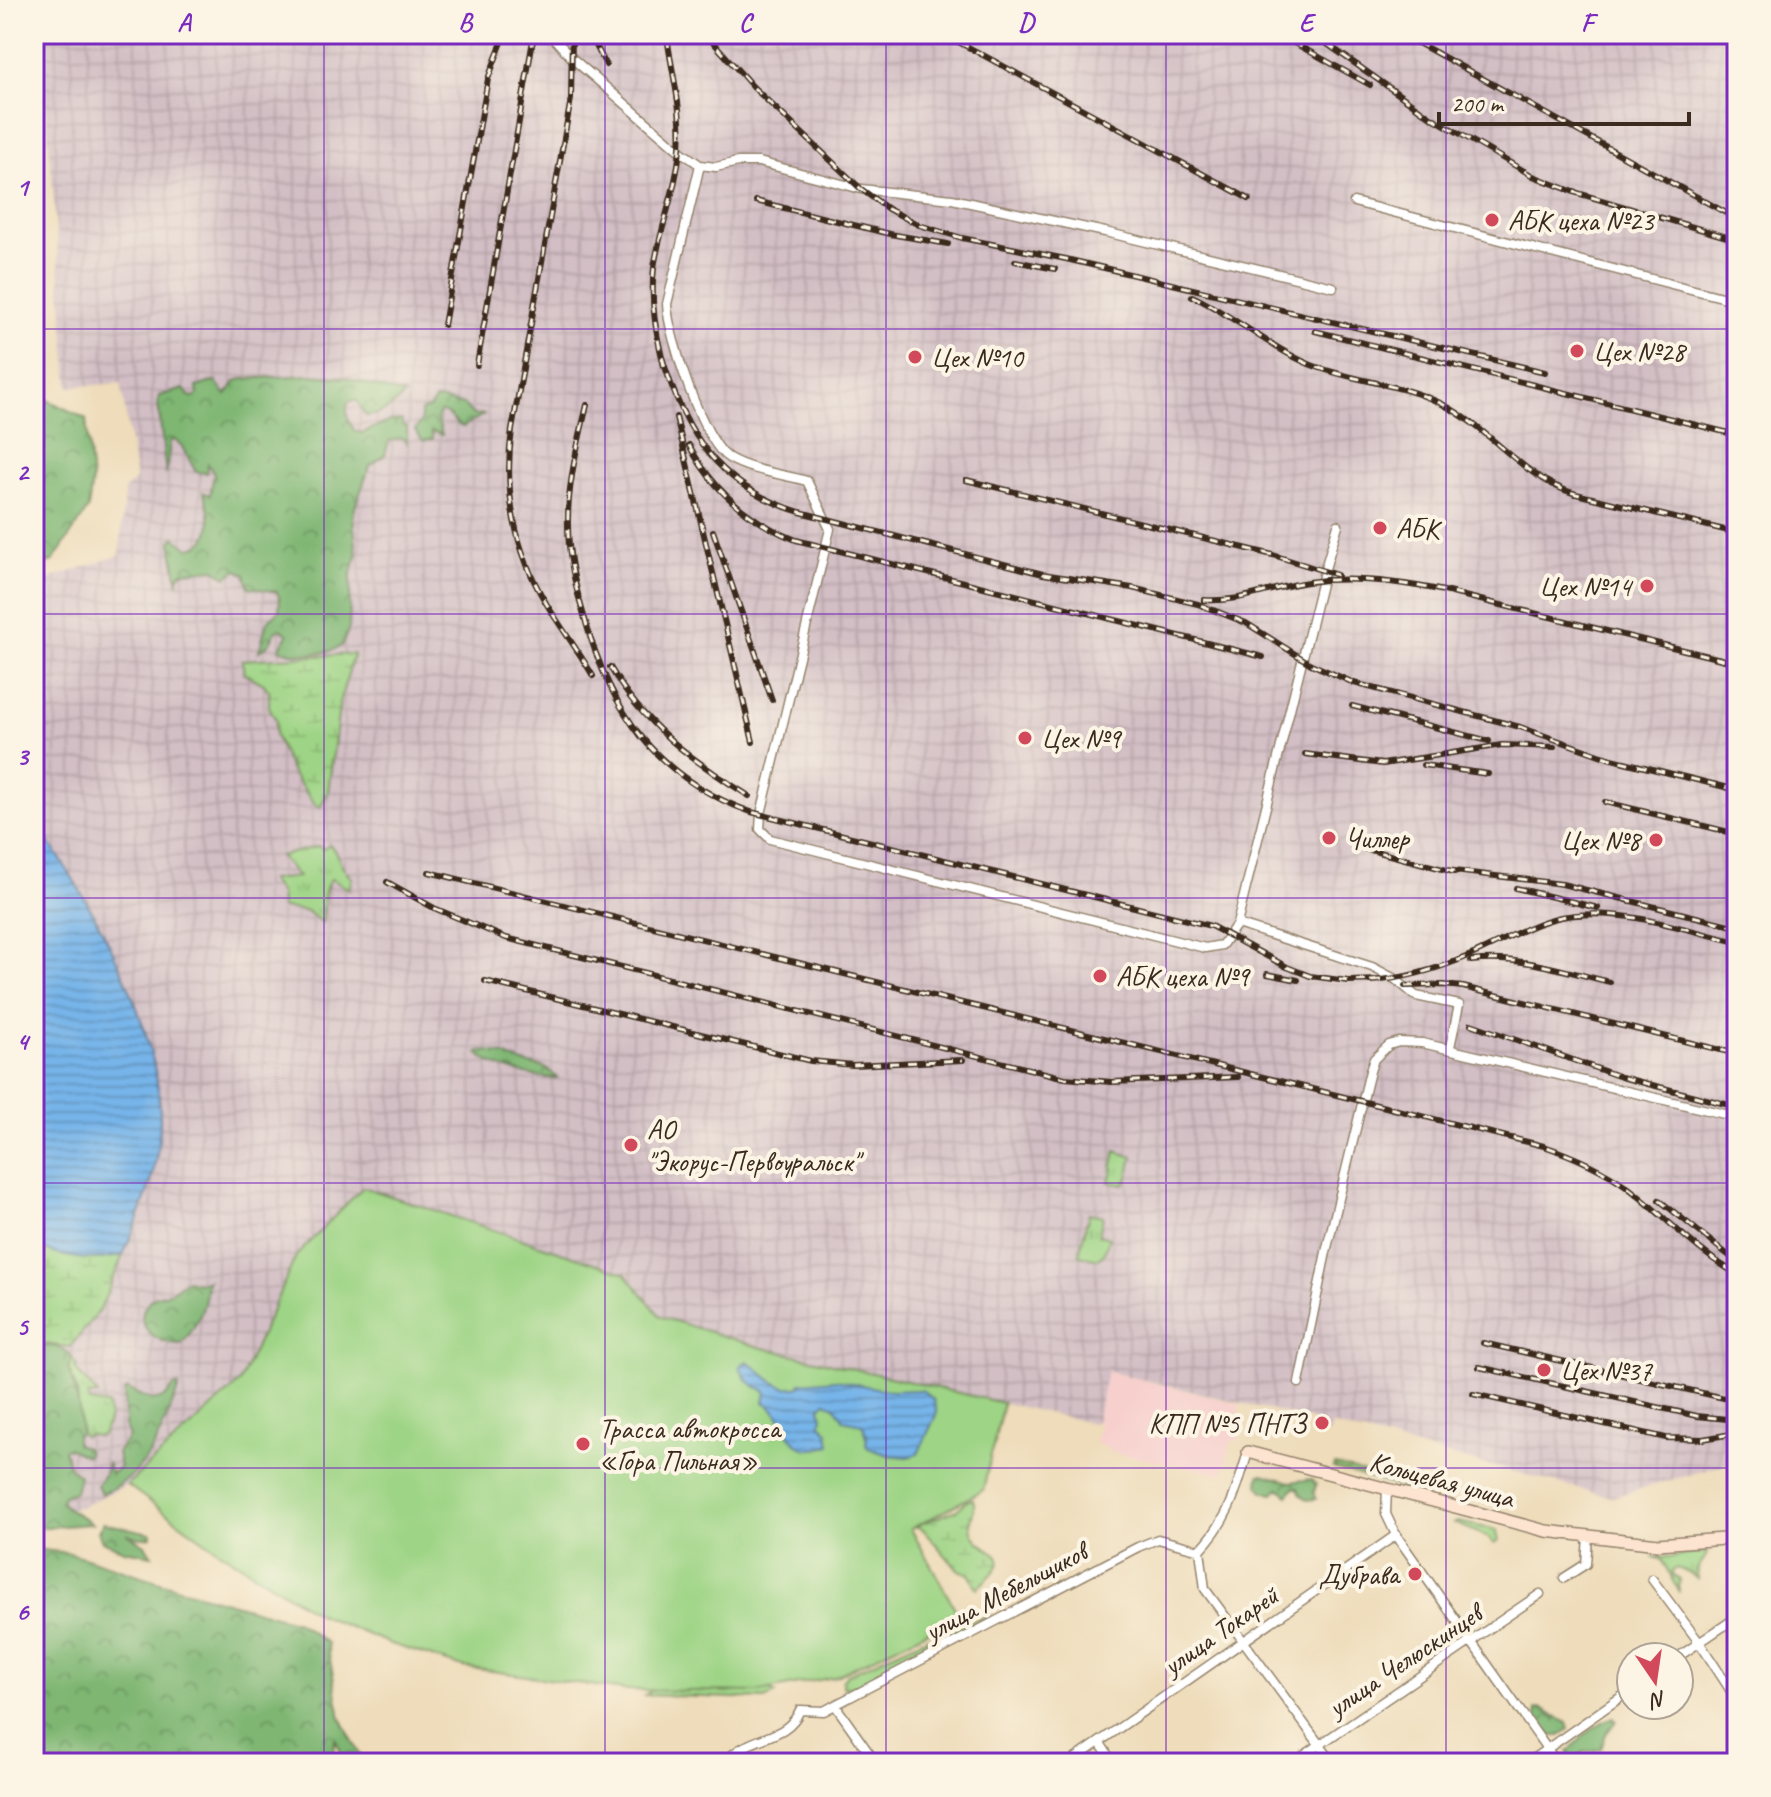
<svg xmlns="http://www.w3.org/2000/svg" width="1771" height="1797" viewBox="0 0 1771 1797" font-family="Caveat,sans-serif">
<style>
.built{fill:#f7d0ce}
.industrial{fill:url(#industrial-grid)}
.grass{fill:url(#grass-tufts);stroke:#6c7f52;stroke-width:2}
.forest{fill:url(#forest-crowns);stroke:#5c7048;stroke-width:2}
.wetland{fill:url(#wetland-marsh);stroke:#6c7f52;stroke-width:2}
.garden{fill:#9ed485;stroke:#6c7f52;stroke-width:2}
.water{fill:url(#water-rules);stroke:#586f84;stroke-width:2}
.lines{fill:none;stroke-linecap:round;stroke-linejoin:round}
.street-casing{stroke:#94836c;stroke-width:11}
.secondary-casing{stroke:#94836c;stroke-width:14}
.street{stroke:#fff;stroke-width:8}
.secondary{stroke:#fde4d1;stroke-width:11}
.rail-casing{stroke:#3b2a1e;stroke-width:6}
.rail{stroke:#fcf5e5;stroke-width:3;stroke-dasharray:9;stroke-linecap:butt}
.grid{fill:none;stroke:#7b2cbf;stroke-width:2;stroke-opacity:0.55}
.poi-dot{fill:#d1495b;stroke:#fcf5e5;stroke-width:3}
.labels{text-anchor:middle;stroke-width:8;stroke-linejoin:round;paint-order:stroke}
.poi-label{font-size:28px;fill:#3b2a1e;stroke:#fcf5e5;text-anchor:start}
.street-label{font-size:28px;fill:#3b2a1e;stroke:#fcf5e5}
.neatline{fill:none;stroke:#7b2cbf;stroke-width:3}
.grid-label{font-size:26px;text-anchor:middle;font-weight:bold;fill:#7b2cbf}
</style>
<defs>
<pattern id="industrial-grid" width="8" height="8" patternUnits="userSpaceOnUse" patternTransform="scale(2)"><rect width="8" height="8" fill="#d2bec4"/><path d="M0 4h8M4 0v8" fill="none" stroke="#b5a3a8"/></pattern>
<pattern id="grass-tufts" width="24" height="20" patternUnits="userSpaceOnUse" patternTransform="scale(2)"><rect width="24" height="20" fill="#9ed485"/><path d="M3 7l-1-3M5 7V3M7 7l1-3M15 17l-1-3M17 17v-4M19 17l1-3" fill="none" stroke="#89b672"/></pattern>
<pattern id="forest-crowns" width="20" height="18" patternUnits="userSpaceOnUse" patternTransform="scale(2)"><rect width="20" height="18" fill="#7eb672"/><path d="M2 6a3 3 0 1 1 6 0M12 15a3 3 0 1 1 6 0" fill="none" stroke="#68945d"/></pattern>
<pattern id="wetland-marsh" width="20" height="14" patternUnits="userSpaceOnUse" patternTransform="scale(2)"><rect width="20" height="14" fill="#9ed485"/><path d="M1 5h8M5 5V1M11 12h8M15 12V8" fill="none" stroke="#89b672"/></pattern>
<pattern id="water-rules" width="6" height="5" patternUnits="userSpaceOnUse" patternTransform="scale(2)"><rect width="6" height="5" fill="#76b4e9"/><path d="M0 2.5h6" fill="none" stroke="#6293bc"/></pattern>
</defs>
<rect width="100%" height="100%" fill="#fcf5e5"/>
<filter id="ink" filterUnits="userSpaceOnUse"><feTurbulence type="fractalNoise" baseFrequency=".0125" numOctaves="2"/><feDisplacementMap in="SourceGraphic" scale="16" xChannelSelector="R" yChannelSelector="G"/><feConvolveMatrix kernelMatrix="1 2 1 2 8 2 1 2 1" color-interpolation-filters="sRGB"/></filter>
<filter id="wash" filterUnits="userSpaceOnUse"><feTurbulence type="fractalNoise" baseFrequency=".006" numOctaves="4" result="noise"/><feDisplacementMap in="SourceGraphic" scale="32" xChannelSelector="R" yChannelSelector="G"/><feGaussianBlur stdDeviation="1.8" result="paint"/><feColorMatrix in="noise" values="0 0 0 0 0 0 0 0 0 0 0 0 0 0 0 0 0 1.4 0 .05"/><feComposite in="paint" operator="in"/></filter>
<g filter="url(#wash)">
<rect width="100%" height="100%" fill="#eedcba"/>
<!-- built -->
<path class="built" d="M1106,1371L1240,1404L1234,1429L1241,1432L1238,1441L1231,1440L1223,1474L1109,1452V1447L1095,1444L1099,1425L1096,1421Z"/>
<!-- industrial -->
<path class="industrial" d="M40,34H1737V1461L1612,1497L1331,1425L1329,1433L1312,1429L1313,1420L1107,1371L1096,1421L1092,1423L759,1347L661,1317L625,1272L296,1256L240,1382L127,1485L80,1507L34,1513V584L120,555L124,490L136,480L121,383L69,387Z"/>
<!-- grass -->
<path class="grass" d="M330,845C340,855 340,869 352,878L349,889L331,879C320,893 327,906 322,923L307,911L282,908L280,894L270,880L298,877L280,856L319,846L323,849Z
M1116,1151L1133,1157L1127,1181L1123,1185L1109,1182Z
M1089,1213L1103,1216L1099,1235L1109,1238L1104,1254L1099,1259L1079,1255Z
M72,1358L77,1366L75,1367C77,1376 92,1385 98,1395L88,1396L89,1402L108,1405C111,1414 107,1431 99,1437L88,1434L85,1437L80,1433L77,1390L68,1368Z
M1335,1465L1435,1493V1497L1333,1468Z
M1458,1522L1497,1530L1499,1541L1495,1544L1486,1536L1454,1523Z
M1706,1552L1708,1553L1698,1568L1697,1579L1690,1573L1677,1568L1673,1570L1672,1575L1680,1580L1679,1591L1661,1559L1652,1557H1673Z
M991,1615L955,1637L918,1650L862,1685L844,1688L842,1682L846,1675L929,1637Z
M670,1679L767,1689L776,1694L765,1699L645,1695Z"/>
<!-- forest -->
<path class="forest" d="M311,375L347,378L405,395C393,406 384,415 367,416C361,412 361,404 355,400L348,402C345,414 348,422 355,431L362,433L390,421L402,420V426L407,427V443L402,438L389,441L385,455L370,466L355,507L353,517L357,556L351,574L349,628L342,645C328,656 294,656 279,649L288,635L281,629L276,631L269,644L259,651L267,622L279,611L280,599L277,592L249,587L245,574L237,570L226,577L215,569L182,572L178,577V584L171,541L175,537L189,548C217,544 211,512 203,492L210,495L214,474L208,464L206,473L196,472L181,445L173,439L170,442L166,475L158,402L159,396L184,389L189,396L194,397L198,394L197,387L215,381L226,395L236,381L243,379Z
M34,393L86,419L92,481L88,509L53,561L34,568Z
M439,399L464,405L473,415L485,414L463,427C454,425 452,413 440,412L437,418L442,435L431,431L433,439L423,441L415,430L421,422V411L430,408L435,400Z
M481,1051C503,1051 506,1058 524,1063C542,1068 542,1063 557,1078C538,1078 490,1069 478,1053Z
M187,1280L199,1283L208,1280C205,1287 207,1291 205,1299C202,1315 192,1333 181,1344C158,1345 129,1325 149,1301C156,1293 164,1296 172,1291C177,1288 182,1283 187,1280Z
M34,1346C47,1345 66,1345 72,1358L68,1368C76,1391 81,1408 80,1433L76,1436V1444L86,1448L88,1454L86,1456L67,1448L64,1450L70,1468L79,1476L75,1492L63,1496L61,1502C70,1513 81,1514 92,1524L34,1528Z
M174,1386H179L176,1395C157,1440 149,1474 101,1494L97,1485L105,1473L107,1462L111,1474L120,1467L117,1453L129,1437L125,1425L124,1392L127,1389C147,1398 159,1410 174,1386Z
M1263,1474L1290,1482L1312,1479L1316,1485L1314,1492L1316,1499L1307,1500L1301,1495L1298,1488H1293L1288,1495L1279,1488L1273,1494L1263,1491L1258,1484L1259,1475Z
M103,1523L151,1533V1537L141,1538L127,1534L145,1545L152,1555L124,1550L102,1541L98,1531Z
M34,1549L70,1553L188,1591L297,1622L327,1643L341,1718L364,1763H346L335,1738L334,1763H34Z
M1541,1709L1567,1723L1569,1729L1559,1736H1551L1536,1718V1710Z
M1614,1717L1616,1721L1606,1734L1601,1749L1584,1752L1580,1755L1582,1763H1571L1568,1752C1582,1737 1595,1724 1614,1717Z"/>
<!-- wetland -->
<path class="wetland" d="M354,654L340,700L328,792L320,808L313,802L292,773L275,735L276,720L269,707V692L264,684L244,673L242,660Z
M34,1246C64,1257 91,1263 123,1255L100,1310L70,1347L34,1343Z
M973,1499C977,1509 970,1515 971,1525C973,1559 1030,1544 977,1588L969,1574L958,1570L923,1529L915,1526L957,1510L967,1501Z"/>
<!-- garden -->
<path class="garden" d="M363,1187L625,1273L661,1317L759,1347L1003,1403L983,1490L911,1529L959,1616L834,1677L759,1692L625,1690L463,1667L388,1643L318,1614L219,1551L127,1485L240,1382L296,1256Z"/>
<!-- water -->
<path class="water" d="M34,821C92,900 170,1039 159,1139C155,1179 139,1218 123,1255C91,1263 64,1258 34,1246Z
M747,1361C765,1372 775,1393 800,1386L801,1383L836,1380L891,1391L922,1390L933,1399L937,1413L918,1454L908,1457L889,1455L868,1448L866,1445L867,1436L862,1424L844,1420L835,1406L826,1402L820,1407L822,1418L820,1423L828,1431L830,1445C784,1463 792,1417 764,1402L766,1393L764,1390C751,1385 743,1379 740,1366Z"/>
</g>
<g filter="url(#ink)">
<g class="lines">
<!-- street casing -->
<g class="street-casing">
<path id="street" d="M550,34L573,59L680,151L700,165L716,167L738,162H759L861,189L952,199L1105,232L1333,287
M700,165L667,304C668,336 703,442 729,458C751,471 783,474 807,481L830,529L761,814L760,829L770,839L1205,948L1222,945L1237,924L1324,572L1338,525
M1354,202L1737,301
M1237,924L1372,967L1395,979L1416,996L1459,1005L1450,1047
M1299,1383L1326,1252L1370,1071L1374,1059L1389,1045L1399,1042L1422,1043L1737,1117
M1387,1489L1386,1514L1396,1535L1557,1763
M1200,1550L1205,1589L1333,1763
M1200,1550C1229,1519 1236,1492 1248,1452
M1564,1578L1586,1564L1588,1537
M1652,1579L1699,1642L1737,1700
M1678,1657L1737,1617
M835,1705L876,1763
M1100,1743L1113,1763
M721,1763C730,1757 738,1749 748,1745C769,1735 790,1733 800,1710L824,1711L835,1705L1138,1547L1158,1539L1200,1550
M1069,1763L1396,1535
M1293,1763L1540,1594
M1527,1763L1631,1690"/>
</g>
<!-- secondary casing -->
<g class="secondary-casing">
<path id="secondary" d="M1248,1452L1546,1531L1658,1544L1737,1538"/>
</g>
<!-- street -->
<use href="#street" class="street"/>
<!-- secondary -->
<use href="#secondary" class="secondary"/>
<!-- rail casing -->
<g class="rail-casing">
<path id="rail" d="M572,34L571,99L512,430C503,490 515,552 546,603C561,628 578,650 593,676
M590,34L606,65
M706,34L753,87L861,189L888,209L919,225L962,238L1066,259L1545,372
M944,34L1249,199
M1278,34L1370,85
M1313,34L1431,117L1533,176L1574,192L1737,240
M1402,34L1737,219
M756,201L890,234L948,244
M1015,261L1055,269
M1192,296C1233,315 1267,346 1309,364C1353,382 1402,383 1444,405C1492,430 1522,478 1576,494L1737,533
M444,325L488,79L505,34
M1315,331L1737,435
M662,357C685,434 720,488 800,512L1043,574L1132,588L1198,604L1246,623L1311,664L1354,683L1520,727L1608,758L1737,790
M477,365L534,34
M664,366C656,334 650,301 654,268C660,227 677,189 680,148C683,112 673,78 668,43
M587,405C578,444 567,485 568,526C568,557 575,586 584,616C610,710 655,778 751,812L1211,926L1287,967L1310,976L1348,981L1381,980
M676,417L753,742
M689,445C713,491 748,521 796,540L1263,657
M966,480L1273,555L1337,575
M713,531L772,700
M1204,600C1241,603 1272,587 1308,582C1351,576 1401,582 1444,591L1737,663
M610,667C643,725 693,761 749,796
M1352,706L1489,741
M1727,746L1737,749
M1305,754L1383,764L1502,745L1554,747
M1423,765L1488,774
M1605,802L1737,834
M1363,848L1454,872
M1446,870L1562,884L1737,927
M429,872L1544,1146C1573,1156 1601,1168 1626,1186C1664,1215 1695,1251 1737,1274
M387,882L434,908L506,938L1065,1078L1111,1082L1238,1077
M1516,888L1598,908
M1471,961C1518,955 1564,971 1610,982
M1267,974L1298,980
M485,981L811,1061L853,1065L963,1060
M1370,981C1406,979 1438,969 1471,955C1502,942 1528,924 1561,917C1619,906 1681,929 1737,942
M1405,986L1443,985L1463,987L1737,1054
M1471,1024L1621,1077L1737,1107
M1659,1200L1737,1262
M1483,1343L1737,1401
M1479,1367L1697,1416L1737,1420
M1473,1394L1666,1438L1703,1439L1737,1433"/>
</g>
<!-- rail -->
<use href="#rail" class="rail"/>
</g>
</g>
<!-- grid -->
<path class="grid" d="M324,34V1763M605,34V1763M886,34V1763M1166,34V1763M1446,34V1763M34,329H1737M34,614H1737M34,898H1737M34,1183H1737M34,1468H1737"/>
<!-- markers -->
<g class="poi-dot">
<circle cx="1492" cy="220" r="8"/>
<circle cx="1577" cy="351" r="8"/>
<circle cx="915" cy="357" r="8"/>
<circle cx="1380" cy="528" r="8"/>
<circle cx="1647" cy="586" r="8"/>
<circle cx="1025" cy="738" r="8"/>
<circle cx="1329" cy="838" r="8"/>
<circle cx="1656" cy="840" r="8"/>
<circle cx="1100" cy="976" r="8"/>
<circle cx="631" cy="1145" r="8"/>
<circle cx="1544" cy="1370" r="8"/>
<circle cx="1322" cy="1423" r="8"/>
<circle cx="583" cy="1444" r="8"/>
<circle cx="1415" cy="1574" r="8"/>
</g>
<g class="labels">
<!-- poi labels -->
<g class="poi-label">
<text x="1508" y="230">АБК цеха №23</text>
<text x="1593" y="361">Цех №28</text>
<text x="931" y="367">Цех №10</text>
<text x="1396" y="538">АБК</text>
<text x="1631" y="596" text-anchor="end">Цех №14</text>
<text x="1041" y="748">Цех №9</text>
<text x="1345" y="848">Чиллер</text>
<text x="1640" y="850" text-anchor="end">Цех №8</text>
<text x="1116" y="986">АБК цеха №9</text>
<text x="647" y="1139">АО<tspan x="647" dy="32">"Экорус-Первоуральск"</tspan></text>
<text x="1560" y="1380">Цех №37</text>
<text x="1306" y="1433" text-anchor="end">КПП №5 ПНТЗ</text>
<text x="599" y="1438">Трасса автокросса<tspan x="599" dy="32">«Гора Пильная»</tspan></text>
<text x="1399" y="1584" text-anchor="end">Дубрава</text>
</g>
<!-- street labels -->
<g class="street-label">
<text transform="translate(1442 1479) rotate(15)" y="10">Кольцевая улица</text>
<text transform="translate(1005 1591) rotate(-28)" y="10">улица Мебельщиков</text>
<text transform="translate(1220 1630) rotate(-35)" y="10">улица Токарей</text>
<text transform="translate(1404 1660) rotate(-34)" y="10">улица Челюскинцев</text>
</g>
</g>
<!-- margin -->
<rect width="1771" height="1797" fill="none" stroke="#fcf5e5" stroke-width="88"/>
<!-- north arrow -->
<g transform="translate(1655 1681) rotate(167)"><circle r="38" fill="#fcf5e5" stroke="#afa495" stroke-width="2"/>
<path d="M0-6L14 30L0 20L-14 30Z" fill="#d1495b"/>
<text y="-12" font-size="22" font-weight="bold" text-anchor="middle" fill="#3b2a1e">N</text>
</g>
<!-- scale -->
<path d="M1439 112v12h250v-12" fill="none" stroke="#3b2a1e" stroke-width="4"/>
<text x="1451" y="112" font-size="24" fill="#3b2a1e" stroke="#fcf5e5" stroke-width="6" paint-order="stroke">200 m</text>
<rect x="44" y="44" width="1683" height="1709" class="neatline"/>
<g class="grid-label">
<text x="184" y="31">A</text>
<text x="465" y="31">B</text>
<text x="745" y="31">C</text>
<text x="1026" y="31">D</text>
<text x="1306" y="31">E</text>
<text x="1587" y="31">F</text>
<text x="22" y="196">1</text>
<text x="22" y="480">2</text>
<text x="22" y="765">3</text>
<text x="22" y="1050">4</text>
<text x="22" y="1335">5</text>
<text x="22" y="1620">6</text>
</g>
</svg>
